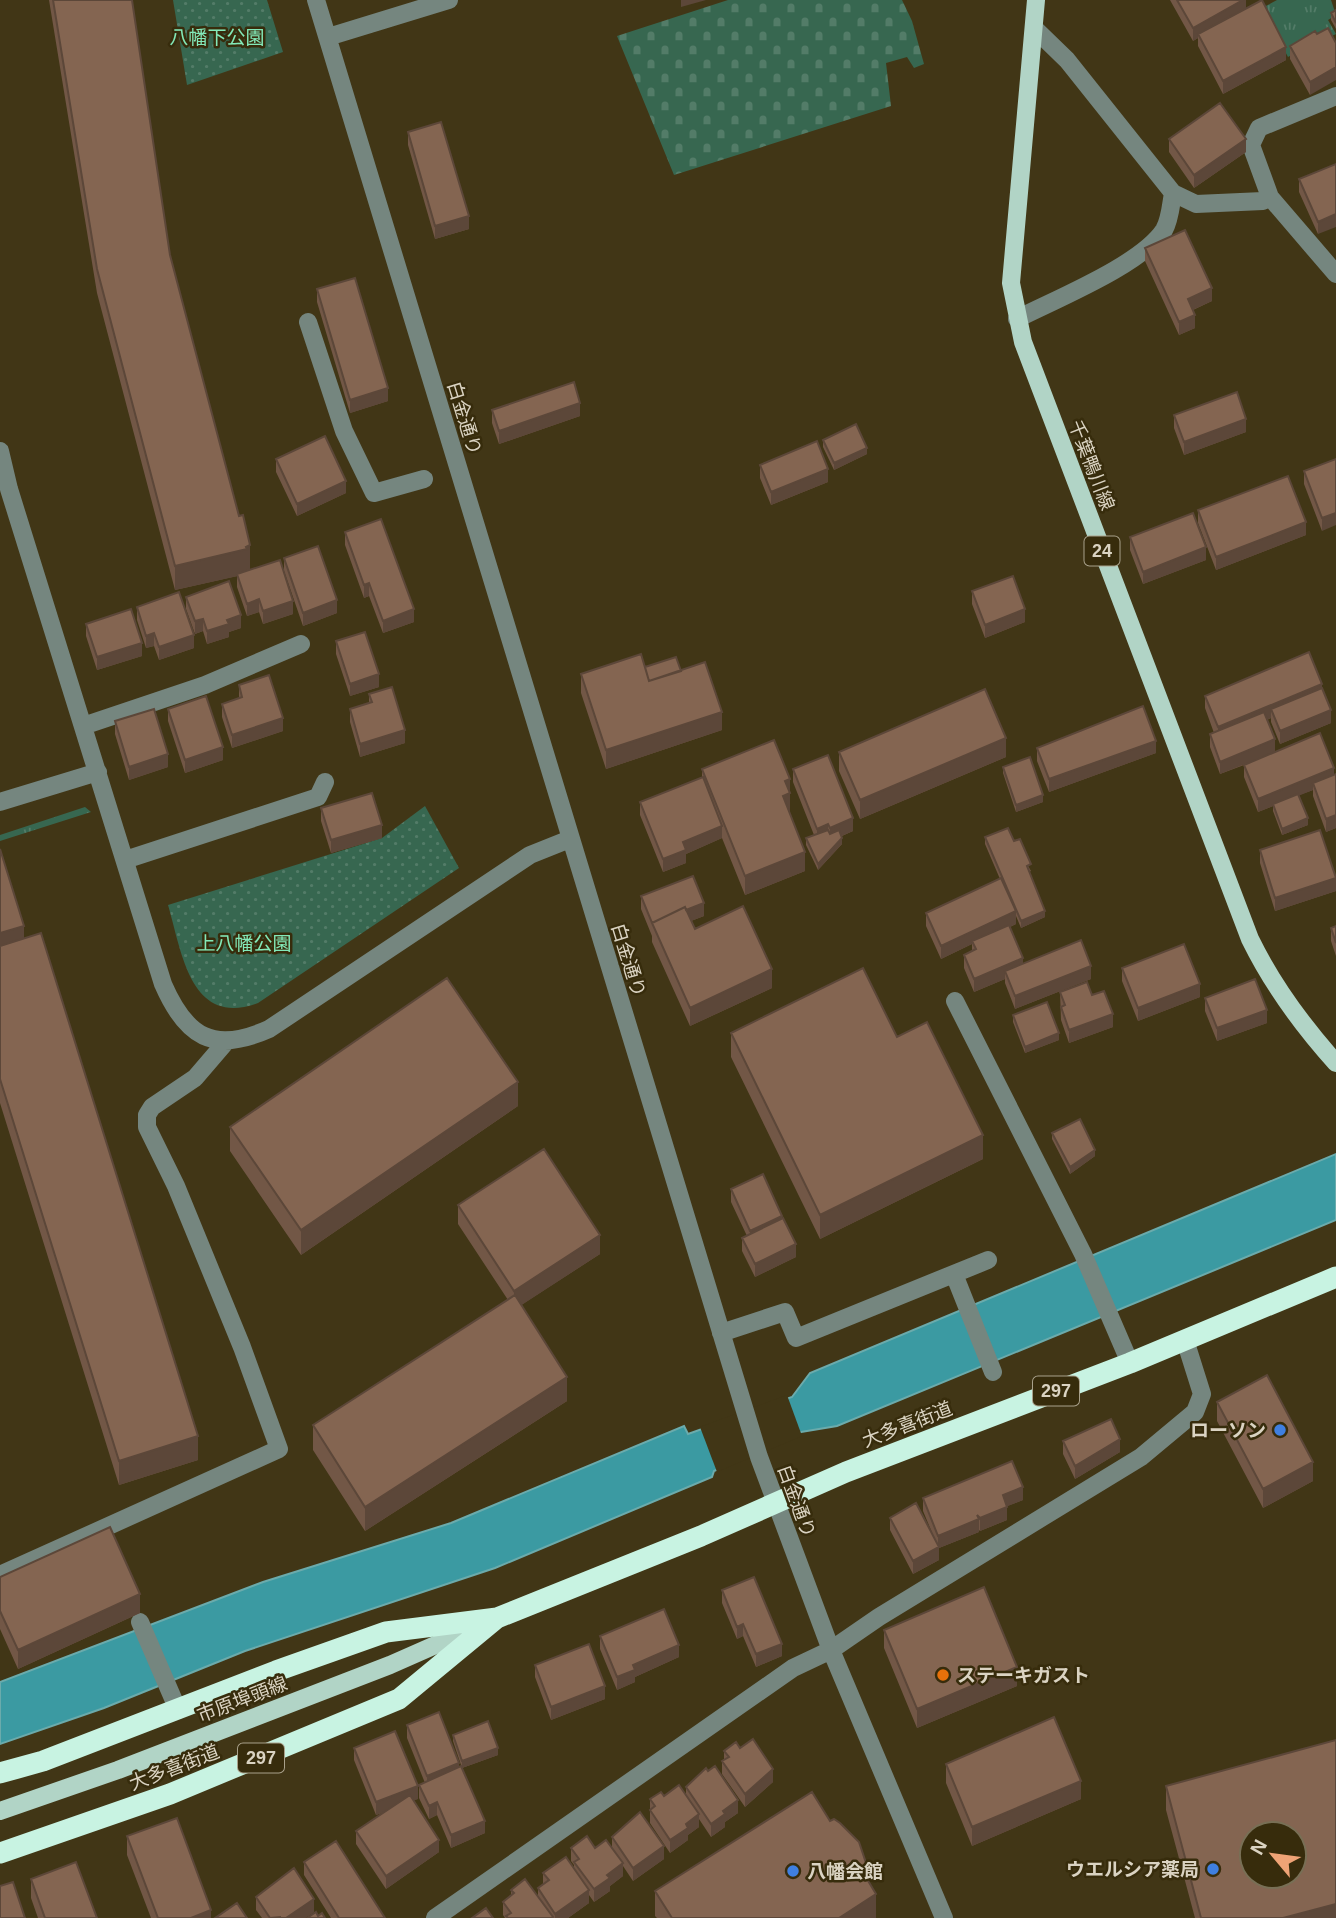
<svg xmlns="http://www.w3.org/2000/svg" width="1336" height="1918" viewBox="0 0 1336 1918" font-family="Arial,'Noto Sans JP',sans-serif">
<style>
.grass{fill:url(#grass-tufts)}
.cemetery{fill:url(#cemetery-stones)}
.park{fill:url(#park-dots)}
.water{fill:#3b9aa2;stroke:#6babac;stroke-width:2}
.pier{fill:#413616}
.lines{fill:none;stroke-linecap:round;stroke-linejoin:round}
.minor{stroke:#75867f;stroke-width:18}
.major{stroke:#b1d4c6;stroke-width:18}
.highway{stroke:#c8f3e2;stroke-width:21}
.wall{fill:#725746}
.shaded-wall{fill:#5c4739}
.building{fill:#846551;stroke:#5c4739;stroke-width:2;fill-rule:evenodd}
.shop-dot{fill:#3f7fe0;stroke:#372c0c;stroke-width:2.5}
.food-dot{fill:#e8710a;stroke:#372c0c;stroke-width:2.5}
.labels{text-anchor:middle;stroke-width:5;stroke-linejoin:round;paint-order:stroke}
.shield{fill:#372c0c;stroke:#a9a18b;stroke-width:2}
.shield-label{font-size:18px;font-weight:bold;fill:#dad3c2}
.park-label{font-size:19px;fill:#83e9b9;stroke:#372c0c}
.street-label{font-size:19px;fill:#dad3c2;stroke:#372c0c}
.poi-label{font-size:19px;font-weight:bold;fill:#dad3c2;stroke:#372c0c;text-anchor:end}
</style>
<defs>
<pattern id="grass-tufts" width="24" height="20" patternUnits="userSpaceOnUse" patternTransform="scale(1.75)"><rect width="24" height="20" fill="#376750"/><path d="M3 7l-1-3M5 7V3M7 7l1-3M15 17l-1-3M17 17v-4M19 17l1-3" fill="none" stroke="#537c68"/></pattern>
<pattern id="cemetery-stones" width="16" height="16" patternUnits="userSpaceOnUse" patternTransform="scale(1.75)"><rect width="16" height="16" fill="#376750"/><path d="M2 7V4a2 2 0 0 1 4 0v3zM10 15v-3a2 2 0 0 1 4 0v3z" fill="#537c68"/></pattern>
<pattern id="park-dots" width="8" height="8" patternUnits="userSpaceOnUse" patternTransform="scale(1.75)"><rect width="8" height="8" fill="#376750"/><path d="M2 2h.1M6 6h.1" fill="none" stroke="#537c68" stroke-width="1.8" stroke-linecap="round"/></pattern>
</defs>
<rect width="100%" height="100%" fill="#413616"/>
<!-- grass -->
<path class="grass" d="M1277,0H1331L1336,15L1328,20L1336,34L1318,43L1316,41L1288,57L1262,8Z
M85,807L91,812L0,841V835Z"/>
<!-- cemetery -->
<path class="cemetery" d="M728,0H902L912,21L924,64L914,68L907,57L886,63L891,106L674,175L617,36Z"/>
<!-- park -->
<path class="park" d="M173,0H267L283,52L187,85Z
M425,806L459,868L258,1003C190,1028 182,952 168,905L382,838Z"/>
<!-- water -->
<path class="water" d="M1336,1154V1220L837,1426L801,1432L714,1471L712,1477L495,1568L245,1651L104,1708L0,1744V1682L263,1582L451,1523L684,1426L688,1434L792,1397L810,1373Z"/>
<!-- pier -->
<path class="pier" d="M787,1395L802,1436L717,1472L700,1427Z"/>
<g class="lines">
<!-- minor -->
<path class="minor" d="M316,0L759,1457L831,1650L944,1918
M1034,28L1067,60L1173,193L1196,204L1263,201L1270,197
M328,37L449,0
M1336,96L1259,128L1251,145L1270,197L1336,274
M1017,319C1056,299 1141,265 1164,230C1170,220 1171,204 1173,193
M308,322L344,431L374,493L424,479
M0,451L9,489L163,984C186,1037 213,1054 269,1029L530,855L570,839
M83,726L205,685L301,644
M0,802L98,772
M125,860L318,797L325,782
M955,1001L1083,1254L1130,1363
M954,1274L993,1372
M721,1333L785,1312L796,1338L988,1260
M0,1575L279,1449L242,1347L176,1186L147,1127V1115L152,1107L195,1078L225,1043
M140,1622L178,1710
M435,1918L793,1668L831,1650L879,1617L1141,1457L1195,1412L1202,1394L1185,1340"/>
<!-- major -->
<path class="major" d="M1036,0L1011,283L1023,342L1250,939C1273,986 1301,1024 1336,1063
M0,1811L118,1770L390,1665L483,1624"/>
<!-- highway -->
<path class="highway" d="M0,1773L43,1761L276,1671L386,1632L497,1618L701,1536L846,1472L1130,1363L1336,1277
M0,1853L170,1794L399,1699L497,1618"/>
</g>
<!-- wall -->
<path class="wall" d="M49,0H132L170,255L250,569L247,571L293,614L263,624L259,612L247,616L237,587V576L175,590L97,293Z
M1170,0H1246V9L1286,60L1223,94L1198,46V38L1193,41Z
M1336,10V29L1331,20V13Z
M1317,34L1310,95L1290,59V46Z
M408,132L469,229L435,239L408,145Z
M1169,139L1246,152L1194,188L1169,152Z
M1336,164L1318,234L1299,192V179Z
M1145,248L1212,301L1193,310L1195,328L1179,335L1145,261Z
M317,289L388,401L350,413L317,302Z
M492,410L580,416L499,444L492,423Z
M1174,415L1246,432L1184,455L1174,428Z
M823,440L867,454L834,470L823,447Z
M276,459L346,493L297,516L276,472Z
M1336,459L1322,531L1304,484V471Z
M760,465L828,482L771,505L760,478Z
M1198,510L1306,535L1216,570L1198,523Z
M345,532L414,622L383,633L369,596L364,598L345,545Z
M1130,537L1206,560L1143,584L1130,550Z
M284,558L337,613L303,626L284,571Z
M972,591L1025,622L985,638L972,604Z
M186,597L241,628L229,632V637L207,644L203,631L195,634L186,609Z
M137,607L194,648L159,660L154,646L146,648L137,620Z
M86,624L142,656L97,670L86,636Z
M336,641L379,687L350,696L336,654Z
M645,667L681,671L722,730L606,769L581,693V674Z
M239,685L283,731L232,748L222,717V704L239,698Z
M1322,688L1331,723L1280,744L1271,722V718L1267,720L1275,752L1334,775L1336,774V828L1326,832L1313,796V790L1299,795L1308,825L1282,835L1273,811V806L1258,812L1244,777V765L1220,774L1210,747V734L1214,733L1205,708V696Z
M369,694L405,743L360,757L350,722V709L369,703Z
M168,709L223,760L185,773L168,721Z
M115,721L168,767L129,780L115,734Z
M1037,748L1156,753L1049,792L1037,761Z
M839,752L1006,757L860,819L839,771Z
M1003,767L1043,802L1016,812L1003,773Z
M702,769L790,779V812L789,813L805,871L745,895L722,838L686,854V863L663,872L640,815V802L702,778Z
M793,769L853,831L842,836V844L818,870L806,845V838L814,835L793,782Z
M321,808L382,838L331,853L321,821Z
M985,837L1014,841L1031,871L1029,872L1045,917L1021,928L1016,916V924L1010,927L1023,963L1091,979L1015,1009L1005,983V979L974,992L964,968V955L972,951V944L941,959L926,926V913L1000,879L985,844Z
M0,849L24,939L198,1460L119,1485L0,1103Z
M1260,850L1336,891L1275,911L1260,863Z
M641,896L704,916L691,921L695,929L772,988L690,1026L652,942V936L641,909Z
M1336,926V956L1331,941V928Z
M1122,968L1200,997L1138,1021L1122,981Z
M1060,992L1092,995L1113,1027L1069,1043L1061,1020Z
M1205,998L1267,1023L1217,1041L1205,1011Z
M1013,1015L1059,1040L1025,1053L1013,1022Z
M731,1033L897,1037L983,1159L820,1239L731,1057Z
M518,1106L301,1255L230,1151V1127Z
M1052,1133L1095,1156L1070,1174L1052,1139Z
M731,1189L782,1218L796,1257L755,1277L742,1251V1238L747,1236L731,1202Z
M458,1205L600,1254L521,1305L567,1401L365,1531L313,1450V1425L508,1300L458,1224Z
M1217,1402L1313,1481L1263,1508L1217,1421Z
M1063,1441L1120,1452L1075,1479L1063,1454Z
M923,1498L1023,1500L1007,1506V1520L980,1531L979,1530V1532L939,1548V1560L913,1574L890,1530V1518L933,1535L923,1511Z
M0,1577L140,1613L18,1669L0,1629Z
M722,1590L782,1656L756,1667L743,1636L737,1639L722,1603Z
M884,1630L1017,1686L917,1728L884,1648Z
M600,1636L679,1657L635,1677V1682L617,1690L600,1649Z
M535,1665L605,1699L551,1720L535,1677Z
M407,1725L459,1767L485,1833L451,1848L437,1815L429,1819L419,1798V1785L425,1783L407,1738Z
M453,1735L498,1755L462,1768L453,1741Z
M354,1748L418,1799L413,1800L439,1852L386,1889L356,1844V1831L385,1812L376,1815L354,1760Z
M724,1751L773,1782L745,1807L722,1774V1761L724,1759Z
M946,1764L1081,1799L972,1846L946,1783Z
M1166,1786L1336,1918H1195L1166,1810Z
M686,1787L738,1813L725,1822V1827L711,1837L699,1819V1827L688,1835V1840L670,1853L650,1823V1799L664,1796L686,1795Z
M127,1836L211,1918H151L127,1855Z
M612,1837L664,1859L633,1881L623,1866V1876L610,1886V1891L594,1902L589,1895V1903L568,1918H505L503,1915V1902L511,1895V1890L538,1896V1888L543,1884V1873L574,1869V1865L571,1861V1848H612Z
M304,1862L385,1918H331L304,1875Z
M31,1879L97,1918H38L31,1898Z
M867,1880L876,1918H657L655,1916V1891Z
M256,1897L314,1912L305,1918H262L256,1910Z"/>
<!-- shaded-wall -->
<path class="shaded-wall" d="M681,0H706L681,7Z
M1243,0H1246V11L1198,34V38L1193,41V28Z
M1286,47V60L1223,94V81Z
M1336,67V80L1310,95V82Z
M1246,139V152L1194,188V175Z
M1336,214V227L1318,234V222Z
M469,216V229L435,239V226Z
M1212,288V301L1188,312V299Z
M1195,315V328L1179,335V322Z
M388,388V401L350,413V400Z
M580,403V416L499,444V431Z
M1246,419V432L1184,455V442Z
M867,448V454L834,470V463Z
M828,469V482L771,505V492Z
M346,481V493L297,516V504Z
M1336,513V525L1322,531V518Z
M1306,522V535L1216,570V557Z
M250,545V569L247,570V574L175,590V566Z
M1206,547V560L1143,584V572Z
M369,583V596L364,598V585Z
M259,599V612L247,616V604Z
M337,600V613L303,626V613Z
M293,601V614L263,624V611Z
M414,609V622L383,633V621Z
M1025,609V622L985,638V625Z
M241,615V628L229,632V637L207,644V631L227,620Z
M203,619V631L195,634V621Z
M154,633V646L146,648V636Z
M194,635V648L159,660V647Z
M142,643V656L97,670V657Z
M379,674V687L350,696V684Z
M1322,684V697L1271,709V718L1218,740V727Z
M1331,710V723L1280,744V731Z
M722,712V730L606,769V750Z
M283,718V731L232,748V735Z
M405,730V743L360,757V744Z
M1006,738V757L860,819V800Z
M1275,739V752L1220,774V762Z
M1156,741V753L1049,792V779Z
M223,747V760L185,773V760Z
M168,754V767L129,780V767Z
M1334,768V781L1313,783V790L1258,812V799Z
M790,779V812L783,815V796L785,781Z
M1043,795V802L1016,812V805Z
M1336,815V828L1326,832V819Z
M853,818V831L830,841V828Z
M1308,818V825L1282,835V829Z
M828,824V836L817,841V829Z
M382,825V838L331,853V840Z
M722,826V838L686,854V863L663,872V859L683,842Z
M842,838V844L818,870V864Z
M805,852V871L745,895V876Z
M1336,878V891L1275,911V898Z
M704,903V916L657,934L652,923Z
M1016,911V924L974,944L972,941V944L941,959V946Z
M1045,911V917L1021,928V921Z
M24,926V950L0,958V933Z
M1023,958V971H1005V979L974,992V979Z
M1091,966V979L1015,1009V996Z
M772,969V988L690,1026V1008Z
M1200,984V997L1138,1021V1008Z
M1267,1010V1023L1217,1041V1028Z
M1113,1014V1027L1069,1043V1030Z
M1059,1033V1040L1025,1053V1047Z
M518,1082V1106L301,1255V1230Z
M983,1135V1159L820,1239V1215Z
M1095,1150V1156L1070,1174V1167Z
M782,1216V1229L750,1244V1231Z
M600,1235V1254L514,1310V1291Z
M796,1244V1257L755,1277V1264Z
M567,1377V1401L365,1531V1507Z
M198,1436V1460L119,1485V1461Z
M1120,1439V1452L1075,1479V1466Z
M1313,1462V1481L1263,1508V1489Z
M1023,1487V1500L1003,1508V1495Z
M1007,1507V1520L980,1531V1518Z
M979,1519V1532L939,1548V1560L913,1574V1561L938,1548V1536Z
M140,1594V1613L18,1669V1650Z
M743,1624V1636L737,1639V1627Z
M782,1644V1656L756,1667V1654Z
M679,1645V1657L635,1677V1682L617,1690V1677L633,1665Z
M1017,1667V1686L917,1728V1709Z
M605,1686V1699L551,1720V1707Z
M498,1748V1755L462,1768V1761Z
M459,1763V1776L427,1789V1776Z
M773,1769V1782L745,1807V1794Z
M1081,1781V1799L972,1846V1827Z
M418,1786V1799L376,1815V1802Z
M738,1800V1813L725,1822V1827L711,1837V1824L723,1811Z
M437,1802V1815L429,1819V1806Z
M699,1814V1827L688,1835V1840L670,1853V1840L686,1824Z
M485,1821V1833L451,1848V1835Z
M439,1840V1852L386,1889V1876Z
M664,1846V1859L633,1881V1868Z
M623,1863V1876L610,1886V1891L594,1902V1889L607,1875Z
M589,1890V1903L568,1918H555V1914Z
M876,1894V1918H839Z
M314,1899V1912L305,1918H286Z
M1336,1904V1918H1283Z
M211,1910V1918H191Z"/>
<!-- building -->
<path class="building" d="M53,0H132L170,255L239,516L243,515L250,545L246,547L247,549L175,566L97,269Z
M1177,0H1243L1193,28Z
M1262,0L1286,47L1223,81L1198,34Z
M1336,10V23L1331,13Z
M1328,28L1336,43V67L1310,82L1290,46L1315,31L1317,34Z
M1220,103L1246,139L1194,175L1169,139Z
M441,122L469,216L435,226L408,132Z
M1336,164V214L1318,222L1299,179Z
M1185,230L1212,288L1188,299L1195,315L1179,322L1145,248Z
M355,278L388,388L350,400L317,289Z
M574,382L580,403L499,431L492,410Z
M1237,392L1246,419L1184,442L1174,415Z
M856,424L867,448L834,463L823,440Z
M325,436L346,481L297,504L276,459Z
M817,441L828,469L771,492L760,465Z
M1336,459V513L1322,518L1304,471Z
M1288,476L1306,522L1216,557L1198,510Z
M1193,513L1206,547L1143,572L1130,537Z
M381,519L414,609L383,621L369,583L364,585L345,532Z
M318,546L337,600L303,613L284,558Z
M280,560L293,601L263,611L259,599L247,604L237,574Z
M1013,576L1025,609L985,625L972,591Z
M229,581L241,615L227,620L229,624L207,631L203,619L195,621L186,597Z
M179,592L194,635L159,647L154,633L146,636L137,607Z
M131,609L142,643L97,657L86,624Z
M365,632L379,674L350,684L336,641Z
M1309,652L1322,684L1218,727L1205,696Z
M641,654L649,681L705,662L722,712L606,750L581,674Z
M676,657L681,671L649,681L645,667Z
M269,675L283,718L232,735L222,704L242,697L239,685Z
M392,687L405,730L360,744L350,709L372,702L369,694Z
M1322,688L1331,710L1280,731L1271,709Z
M985,689L1006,738L860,800L839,752Z
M206,696L223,747L185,760L168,709Z
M1143,706L1156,741L1049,779L1037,748Z
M154,709L168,754L129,767L115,721Z
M1264,712L1275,739L1220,762L1210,734Z
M1320,733L1334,768L1258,799L1244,765Z
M774,740L790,779L785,781L790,793L783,796L805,852L745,876L702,769Z
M828,755L853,818L830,828L828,824L817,829L793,769Z
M1030,757L1043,795L1016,805L1003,767Z
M1336,774V815L1326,819L1313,783Z
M703,777L722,826L683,842L686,850L663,859L640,802Z
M372,793L382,825L331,840L321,808Z
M1298,794L1308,818L1282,829L1273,804Z
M1008,828L1014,841L1020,839L1031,864L1027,866L1045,911L1021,921L985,837Z
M828,830L830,834L839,830L842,838L818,864L806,838Z
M1320,830L1336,878L1275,898L1260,850Z
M0,849L24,926L0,933Z
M693,876L704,903L686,910L685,907L652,923L641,896Z
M1001,878L1016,911L941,946L926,913Z
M743,906L772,969L690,1008L652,923L685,907L695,929Z
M1009,925L1023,958L974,979L964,955L976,949L972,941Z
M1336,926V943L1331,928Z
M41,933L198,1436L119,1461L0,1079V946Z
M1081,940L1091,966L1015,996L1005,971Z
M1184,944L1200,984L1138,1008L1122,968Z
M863,968L897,1037L927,1022L983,1135L820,1215L731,1033Z
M447,978L518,1082L301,1230L230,1127Z
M1255,979L1267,1010L1217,1028L1205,998Z
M1087,982L1092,995L1104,991L1113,1014L1069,1030L1061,1007L1065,1005L1060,992Z
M1047,1002L1059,1033L1025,1047L1013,1015Z
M1080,1119L1095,1150L1070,1167L1052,1133Z
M544,1149L600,1235L514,1291L458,1205Z
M763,1174L782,1216L750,1231L731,1189Z
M783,1218L796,1244L755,1264L742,1238Z
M515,1295L567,1377L365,1507L313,1425Z
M1267,1375L1313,1462L1263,1489L1217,1402Z
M1111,1419L1120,1439L1075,1466L1063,1441Z
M1012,1461L1023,1487L1003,1495L1007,1507L980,1518L977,1515L979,1519L938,1536L923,1498Z
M916,1503L939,1547L913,1561L890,1518Z
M110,1527L140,1594L18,1650L0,1611V1577Z
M754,1577L782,1644L756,1654L743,1624L737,1627L722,1590Z
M984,1587L1017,1667L917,1709L884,1630Z
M664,1609L679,1645L633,1665L635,1670L617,1677L600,1636Z
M589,1644L605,1686L551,1707L535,1665Z
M439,1712L459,1763L427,1776L407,1725Z
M1054,1717L1081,1781L972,1827L946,1764Z
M488,1721L498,1748L462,1761L453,1735Z
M395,1731L418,1786L376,1802L354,1748Z
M753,1739L773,1769L745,1794L722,1761L729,1757L724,1751L736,1742L740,1748Z
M1336,1740V1904L1283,1918H1201L1166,1786ZM1252,1834H1294V1876H1252Z
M461,1766L485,1821L451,1835L437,1802L429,1806L419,1785Z
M715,1766L738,1800L723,1811L725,1814L711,1824L686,1787L706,1768L708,1771Z
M679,1785L699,1814L686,1824L688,1828L670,1840L650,1810L655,1806L650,1799L661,1792L664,1796Z
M812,1792L830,1821L834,1819L840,1823L859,1842L867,1866V1872L864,1874L876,1894L839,1918H672L655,1891Z
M410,1795L439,1840L386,1876L356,1831Z
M640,1812L664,1846L633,1868L612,1837Z
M177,1818L211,1910L191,1918H158L127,1836Z
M587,1836L595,1848L606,1840L623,1863L607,1875L610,1878L594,1889L574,1862L579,1859L571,1848Z
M336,1841L385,1918H339L304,1862Z
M566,1857L589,1890L555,1914L538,1888L549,1880L543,1873Z
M76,1862L97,1918H45L31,1879Z
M294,1868L314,1899L286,1918H280V1917L270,1918L256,1897Z
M525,1879L553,1917L552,1918H508L506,1916L511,1913L503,1902L514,1893L511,1890Z
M13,1882L25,1918H0V1886Z
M237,1903L247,1918H215Z
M486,1908L493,1918H472Z
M316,1912L318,1916L322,1913L325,1918H307Z"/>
<!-- markers -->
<g class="shop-dot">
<circle cx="1280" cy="1430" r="7"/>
<circle cx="1213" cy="1869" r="7"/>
<circle cx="793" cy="1871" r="7"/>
</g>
<circle class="food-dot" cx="943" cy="1675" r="7"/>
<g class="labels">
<!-- shield labels -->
<g class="shield">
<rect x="1084.5" y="536.5" width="35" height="29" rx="5"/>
<rect x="1033" y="1376.5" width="46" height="29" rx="5"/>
<rect x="238" y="1743.5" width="46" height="29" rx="5"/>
</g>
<g class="shield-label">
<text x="1102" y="557">24</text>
<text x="1056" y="1397">297</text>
<text x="261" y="1764">297</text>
</g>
<!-- park labels -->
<g class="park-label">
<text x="217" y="44">八幡下公園</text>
<text x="244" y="950">上八幡公園</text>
</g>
<!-- street labels -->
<g class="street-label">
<text transform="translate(465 418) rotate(73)" y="7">白金通り</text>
<text transform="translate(1092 465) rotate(69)" y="7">千葉鴨川線</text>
<text transform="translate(629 960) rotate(73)" y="7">白金通り</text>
<text transform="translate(907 1424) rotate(-21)" y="7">大多喜街道</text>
<text transform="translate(797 1501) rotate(70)" y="7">白金通り</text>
<text transform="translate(242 1699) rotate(-21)" y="7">市原埠頭線</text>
<text transform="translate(174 1767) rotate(-21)" y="7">大多喜街道</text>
</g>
<!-- poi labels -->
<g class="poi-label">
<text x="1266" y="1437">ローソン</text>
<text x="957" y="1682" text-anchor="start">ステーキガスト</text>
<text x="1199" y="1876">ウエルシア薬局</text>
<text x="807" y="1878" text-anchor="start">八幡会館</text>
</g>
</g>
<!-- north arrow -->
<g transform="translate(1273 1855) rotate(299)"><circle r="33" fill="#372c0c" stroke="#786f55" stroke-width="2"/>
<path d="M0-5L12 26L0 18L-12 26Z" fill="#efa376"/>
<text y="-10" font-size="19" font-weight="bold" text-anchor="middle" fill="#dad3c2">N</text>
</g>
</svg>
